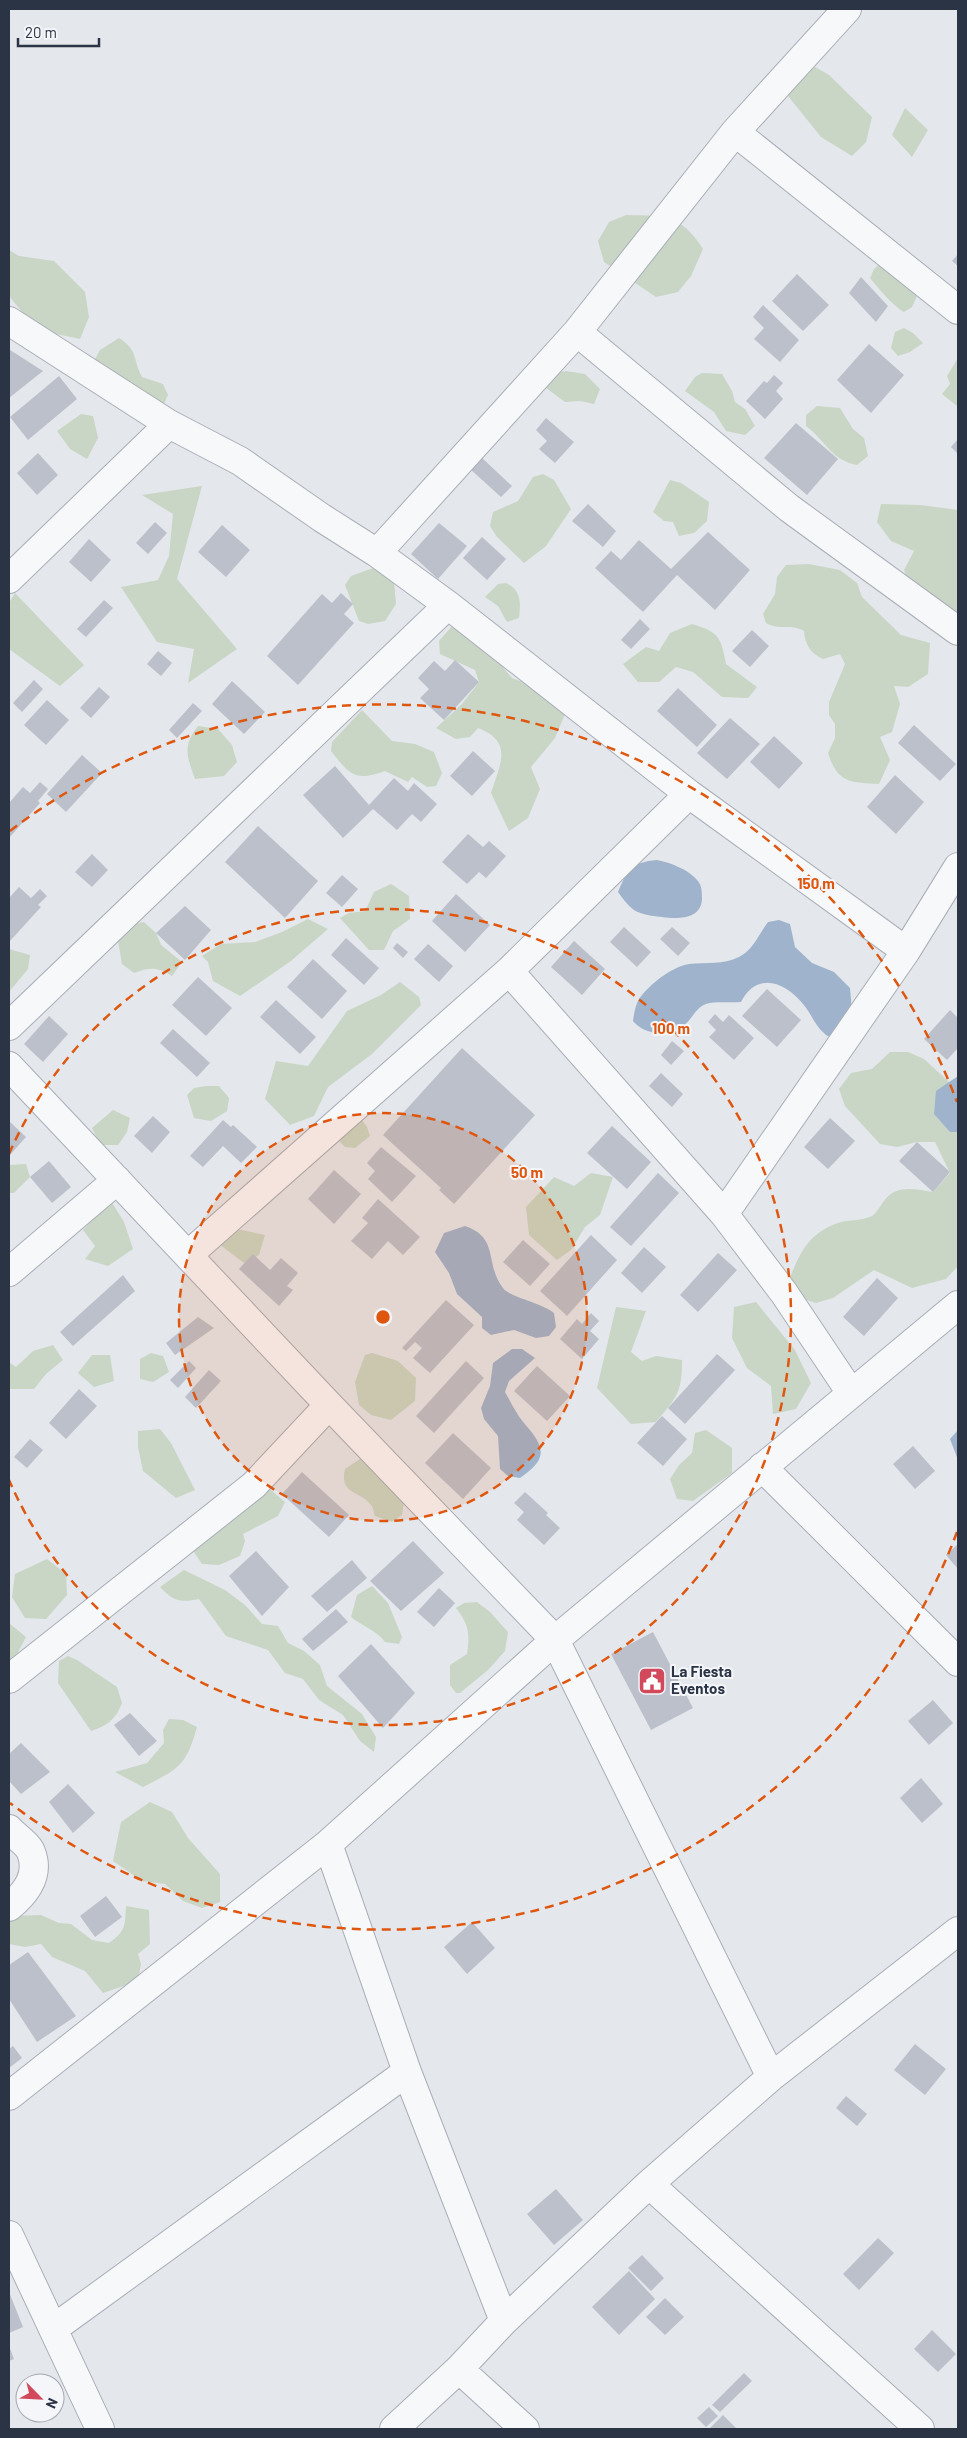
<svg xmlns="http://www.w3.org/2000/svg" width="967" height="2438" viewBox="0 0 967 2438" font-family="Barlow,sans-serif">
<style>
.green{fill:#c9d6c5}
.water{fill:#9fb4cc}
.building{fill:#bbc0ca}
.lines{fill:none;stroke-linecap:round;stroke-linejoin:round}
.minor-casing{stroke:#a9aeb7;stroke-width:30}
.minor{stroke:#f7f8fa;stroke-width:28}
.ring{fill:none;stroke:#df570f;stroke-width:2.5;stroke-dasharray:9 6}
.labels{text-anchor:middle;stroke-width:4;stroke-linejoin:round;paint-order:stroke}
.poi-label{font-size:15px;font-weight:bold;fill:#2b3445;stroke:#f4f6f9;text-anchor:start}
.centre{fill:#df570f;stroke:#f4f6f9;stroke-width:2.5}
.ring-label{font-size:15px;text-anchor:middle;font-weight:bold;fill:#df570f;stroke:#f4f6f9;stroke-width:4;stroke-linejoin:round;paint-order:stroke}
</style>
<rect width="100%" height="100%" fill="#e4e7ec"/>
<!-- green -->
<path class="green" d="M815,67L829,75L872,117L866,142L852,156L821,137L788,96L797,74Z
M905,108L928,130L912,157L892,135Z
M626,215C664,216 681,214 703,249L691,276L678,292L656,297L604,262L598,241L609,222Z
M9,250L19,256L54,261L85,292L89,317L80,339L37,330L9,296Z
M880,264L912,287L917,296L912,307L904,312C891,304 880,290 870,278L874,269Z
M904,328L913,333L923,343L910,352L898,356L891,348L895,332Z
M119,338C139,351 132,358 142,377L163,384L168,395L163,406L94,361L100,350Z
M958,358V403L957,406L942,394L950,384L947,376Z
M566,371L585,374L600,389L594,404L580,401L565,402L545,387L556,373Z
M702,373L722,374L732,391L735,402L745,409L755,426L745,435L726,431L714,412L685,391L695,377Z
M817,406L840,408L853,429L864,438L868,456L857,465C831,460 826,441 806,426V415Z
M81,414L93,416L98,438L87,459L70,449L57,431Z
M543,474L554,480L571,509L546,546L524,563L497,537L490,526L493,512L518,501L533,477Z
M670,480L681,483L709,502L707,521L694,533L679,536L673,522L664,521L653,512Z
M202,486L177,579L237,649L188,683L194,649L157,642L121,587L158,580L169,556L173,514L142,495Z
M881,504L920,505L958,510V616L914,599L904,570L914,551L891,541L877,522Z
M809,564L840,570L857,583L862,597L901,635L930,643L928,674L908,687L894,686L900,704L892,732L880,737L890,760L879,784C850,782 838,784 828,753L835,738V724L829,715V702L845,664L840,654L823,659C810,653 805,644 804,631C791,623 779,631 766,623L763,614L775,594L777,577L786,565Z
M376,567L394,582L396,604L385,621L368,624L359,621L345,585L351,576Z
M506,583C521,590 521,602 519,618L507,622L498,606L485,597L498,584Z
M15,593L84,665L60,686L9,649V603Z
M692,624C719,632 721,637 726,664L757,687L748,698L722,697L693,672L676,667L659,682H638L623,664L646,647L659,651L670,633Z
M453,625L490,652L512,678L547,691L565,714L555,738L531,767L540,789L528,818L509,831L491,793C500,764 514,742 478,728L470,737L456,739L436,728L462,704L479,682L475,670L440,654L439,641Z
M362,710L392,741L415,744L434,752L442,773L436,786L427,787L412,777L408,782L385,771C355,782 350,775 331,751L332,742Z
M198,726L218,729L232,745L237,762L224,776L195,779C187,756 182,747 198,726Z
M391,884L409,896L410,919L393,931L384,950H369L340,918L349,913L365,911L374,892Z
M308,919L328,929L291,961L240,996L213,981L208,962L202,956L221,944L255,942L282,932Z
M144,922L156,933L161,945L182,962L172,976C158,967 150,967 134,973L122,964L117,935L129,925Z
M9,949L30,955L28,969L9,992Z
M400,982L419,997L421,1005L372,1054L328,1087L314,1116L290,1125L265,1099L276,1061L308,1066L347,1011L381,995Z
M890,1052H908L924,1059L949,1082L958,1105V1266L946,1279L912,1288L874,1270L833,1298L816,1303L784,1293C797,1261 803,1235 838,1223C849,1219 859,1222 872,1216C877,1213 880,1206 884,1201C896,1184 915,1189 933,1192L950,1173L935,1142H917L897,1147L880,1144L845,1106L839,1089L851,1073L872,1069Z
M206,1086H219L229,1098L227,1111L211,1121L194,1118L187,1095L194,1088Z
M113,1110L130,1118L127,1132L118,1145H100L92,1128Z
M359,1116L367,1127L370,1136L355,1148L345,1147L338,1140Z
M26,1164L30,1177L14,1193H9V1165Z
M591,1173L613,1177L600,1215L585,1227L571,1250L557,1260L529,1235L526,1207L554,1177L574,1186Z
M111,1201L124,1222L133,1249L108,1266L85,1259L95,1246L83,1230Z
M232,1228L265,1235L259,1255L244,1263L219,1244Z
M756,1302L795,1350L811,1383L796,1409L773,1414L771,1386L747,1368L732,1338L734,1307Z
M616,1307L646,1311L631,1352L642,1361L656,1356L682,1360C682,1393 677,1397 656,1422L631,1424L597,1388Z
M53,1345L63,1360L46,1374L34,1389H9V1362L16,1367L33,1351Z
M151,1353L163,1356L169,1372L153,1382L140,1379V1359Z
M372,1353L398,1361L416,1378L415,1401L391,1420L371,1415L359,1405L355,1382L365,1355Z
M92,1355H110L114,1381L94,1387L78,1373Z
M160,1429L171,1443L195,1490L176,1498L143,1471L138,1447V1431Z
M706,1430L732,1448V1473L693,1501L677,1499L670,1479L679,1465L692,1453L695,1433Z
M363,1457L405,1495L402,1515L392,1522L375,1516C374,1513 373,1507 371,1505C360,1490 339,1495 345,1469Z
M254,1485L271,1490L285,1502L278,1516L243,1534L245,1541L240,1556L219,1565L202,1564L192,1549Z
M47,1559L66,1574L67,1595L46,1619L25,1618L12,1597L15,1574Z
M184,1570L225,1590L245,1605L262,1624L278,1626L288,1643L304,1651L320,1665L327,1686L362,1714L376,1737L374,1752L360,1741L343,1715L319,1700L303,1679L285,1673L268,1650L226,1636L199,1599C180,1603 173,1601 160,1587Z
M372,1586L388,1603L402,1637L399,1644L385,1642C376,1630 362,1626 351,1617L357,1595Z
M477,1602L490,1612L508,1632L505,1651L488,1670L460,1693H456L450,1685V1665L467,1654C470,1633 469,1625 456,1608L464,1603Z
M9,1623L26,1637L15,1658L9,1662Z
M68,1656L77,1660L117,1687L122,1703C116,1719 107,1726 91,1731L58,1683L59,1661Z
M169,1719L183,1720L197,1727C186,1767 178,1769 143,1787L115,1772L147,1763L164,1743L163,1730Z
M150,1802L172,1812L188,1838L220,1874V1902L202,1908L183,1901L165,1884L142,1881L113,1861L121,1822Z
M126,1906L149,1910L150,1944L138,1954L141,1964L138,1981L103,1993L85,1971L52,1957L41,1944L25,1947L9,1944V1916L41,1915L59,1923L71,1924L92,1940L109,1943C126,1931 125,1925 126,1906Z"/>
<!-- water -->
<path class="water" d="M657,860C671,863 688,869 698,881C702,886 702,893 702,899C701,920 677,919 662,917C637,914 633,913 618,892C627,871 631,862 657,860Z
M779,920L790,924L795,947L812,963L834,972L850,988L852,1011L834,1038C831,1037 826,1036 824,1033C815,1026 811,1013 803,1004C785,982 757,971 741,1002C731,1003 715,1001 706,1004C695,1008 692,1020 683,1026C666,1036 646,1036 633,1021C634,1014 635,1006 639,999C650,984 671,967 689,964C706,962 723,965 739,957C754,949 758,935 768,922Z
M958,1076V1132H950L934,1114L936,1091Z
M465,1226C500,1238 484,1263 503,1288C509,1297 542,1303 554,1313L556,1327L549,1336L536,1338L514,1330L491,1335L482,1328V1317L457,1294L449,1273L435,1252L444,1233Z
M512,1349H522L535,1358L509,1381L505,1392C511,1402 516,1414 524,1423C544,1446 550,1458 520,1478L508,1476L500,1469L498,1436L484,1419L481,1408L490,1386L493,1363Z
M958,1430V1460L950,1439Z"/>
<!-- building -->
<path class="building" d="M958,254V266L952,261Z
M797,274L829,305L803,331L772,301Z
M861,277L888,306L876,322L849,293Z
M763,305L799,340L780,362L754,339L764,328L753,317Z
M869,344L904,375L871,413L837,380Z
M10,350L43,371L9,398V351Z
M774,375L783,383L776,391L783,399L765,419L746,401L764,381L767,383Z
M59,376L77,399L28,440L10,417Z
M546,418L574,442L555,463L539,449L547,441L536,430Z
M796,423L838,459L807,495L764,458Z
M958,439V454L951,447Z
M38,453L58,475L37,495L17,473Z
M481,457L512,486L501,497L470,469Z
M588,504L616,531L603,547L572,521Z
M155,522L167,533L148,554L136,543Z
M439,523L467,546L438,579L411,554Z
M222,525L250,550L226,577L198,552Z
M708,532L750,570L715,610L677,575L643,612L595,568L611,551L621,560L639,540L671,569Z
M482,537L506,559L487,580L463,558Z
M89,539L111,560L91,582L69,562Z
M341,593L353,604L344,614L354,623L298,685L267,656L322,594L332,603Z
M104,600L113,608L86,637L77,629Z
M640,619L650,629L631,649L621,640Z
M752,630L769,646L750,667L732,651Z
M158,651L172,663L161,676L147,664Z
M455,660L479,682L444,720L420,698L429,689L418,678L434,661L445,671Z
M34,680L43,689L22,712L13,703Z
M232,681L265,712L244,734L212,704Z
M99,687L110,697L91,718L80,708Z
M678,688L717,725L697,747L657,711Z
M47,700L69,720L46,745L24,725Z
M193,703L202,711L177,738L169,730Z
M730,718L760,744L727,779L697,753Z
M914,725L956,764L940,781L898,743Z
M774,736L803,763L779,789L750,762Z
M473,751L495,771L472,796L450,776Z
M82,755L102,773L66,812L47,794Z
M335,766L369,805L394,778L408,791L414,783L437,804L421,822L412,814L397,830L373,809L343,838L303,795Z
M895,775L924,802L896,834L867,807Z
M40,782L48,789L38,801L40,803L9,838V803L23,787L30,793Z
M258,826L318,881L285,918L225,862Z
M468,834L483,847L489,841L506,856L486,878L479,872L467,884L442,862Z
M92,854L108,870L92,887L75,872Z
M342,875L358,889L342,907L326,893Z
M19,887L31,898L40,889L47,896L38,905L41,907L9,942V898Z
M456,894L490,925L465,952L432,921Z
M185,906L211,930L185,960L156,933Z
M624,927L651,952L637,967L610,942Z
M672,927L690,943L678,956L660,939Z
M346,938L379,968L364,985L331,955Z
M574,941L605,969L582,995L551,967Z
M397,943L408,952L403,958L393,948Z
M428,944L453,966L439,982L414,959Z
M313,959L347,991L322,1019L287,987Z
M198,977L232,1008L206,1036L172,1005Z
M767,989L801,1020L777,1047L742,1016Z
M276,1000L316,1037L300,1054L260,1017Z
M950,1010L958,1018V1048L947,1060L924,1039Z
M715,1014L723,1022L729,1015L754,1038L734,1060L709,1037L716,1030L708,1022Z
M49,1016L68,1034L43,1062L24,1044Z
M173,1029L210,1063L197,1077L160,1043Z
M672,1041L684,1051L671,1065L661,1055Z
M462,1048L535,1115L454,1204L439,1190L441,1188L383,1135Z
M661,1073L683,1094L672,1107L649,1086Z
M153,1116L170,1132L152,1153L134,1136Z
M830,1118L855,1141L828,1169L804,1147Z
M223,1120L231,1127L233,1125L257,1147L241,1163L223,1146L203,1167L190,1156Z
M9,1121L26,1137L9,1156Z
M612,1126L651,1162L627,1189L587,1153Z
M917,1142L950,1172L933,1192L899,1161Z
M381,1147L416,1176L392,1202L368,1179L375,1171L367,1163Z
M49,1161L71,1187L52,1203L30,1177Z
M334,1170L361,1194L334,1224L308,1199Z
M658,1173L679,1193L631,1246L610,1227Z
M378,1199L420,1237L403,1255L388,1241L372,1259L351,1241L368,1223L362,1218Z
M591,1235L617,1260L567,1316L540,1291Z
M523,1240L550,1264L530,1286L503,1262Z
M644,1247L666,1267L642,1293L621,1273Z
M718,1253L737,1270L698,1312L680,1295Z
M253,1254L270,1270L281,1258L298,1273L287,1286L293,1290L279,1306L239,1269Z
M123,1275L135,1291L73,1346L60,1332Z
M877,1278L898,1298L864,1336L843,1317Z
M446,1300L474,1325L430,1373L413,1358L422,1348L415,1342L406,1351L402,1348Z
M591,1313L599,1321L590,1331L599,1339L582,1359L560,1339L577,1319L582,1324Z
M198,1317L214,1328L175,1355L166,1343Z
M717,1354L735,1370L685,1424L668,1408Z
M189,1361L196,1368L178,1388L170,1380Z
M466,1361L484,1378L434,1433L416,1416Z
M537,1366L570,1396L547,1421L514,1391Z
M209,1370L221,1381L196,1408L185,1397Z
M79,1389L97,1406L66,1439L49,1423Z
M662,1416L687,1439L663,1466L637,1443Z
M453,1433L491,1468L463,1499L425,1463Z
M30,1439L43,1450L27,1468L14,1457Z
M913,1446L935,1471L915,1489L893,1464Z
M302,1472L349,1515L329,1537L282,1494Z
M525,1492L548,1513L546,1515L560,1528L544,1545L517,1520L524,1512L514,1503Z
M413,1541L444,1573L401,1611L370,1581Z
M958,1544V1569L946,1555Z
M256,1551L289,1587L262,1616L229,1576Z
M352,1560L367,1578L327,1612L311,1596Z
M439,1588L455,1603L434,1627L417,1612Z
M336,1609L348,1622L313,1651L302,1639Z
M653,1632L693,1708L651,1730L611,1654Z
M371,1644L415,1693L383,1728L338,1676Z
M933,1700L953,1723L929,1745L908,1721Z
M130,1713L157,1741L139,1756L114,1725Z
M21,1743L50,1772L21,1794L9,1781V1754Z
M921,1778L943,1804L922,1823L900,1798Z
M68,1784L95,1813L73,1833L49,1802Z
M106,1896L122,1917L95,1937L80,1916Z
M472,1922L495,1948L467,1974L444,1947Z
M28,1952L76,2016L37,2042L9,1999V1965Z
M915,2044L946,2069L925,2095L894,2070Z
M13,2046L22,2058L9,2068V2049Z
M846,2096L867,2114L857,2126L836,2108Z
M556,2189L583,2220L554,2245L527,2214Z
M878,2238L894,2253L859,2290L843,2274Z
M642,2255L664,2278L651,2291L628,2268Z
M629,2271L655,2299L619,2335L592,2307Z
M9,2292L23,2327L9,2333Z
M665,2298L684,2317L665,2335L646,2317Z
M932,2330L956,2354L938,2372L914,2349Z
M9,2346L14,2359L9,2361Z
M744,2373L752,2381L720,2412L712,2405Z
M709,2407L718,2416L706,2427L697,2418Z
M723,2415L737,2429H709Z"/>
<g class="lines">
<!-- minor casing -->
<g class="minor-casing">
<path id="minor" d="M735,132L958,310
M9,321L169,424L240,461L322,518L377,553L448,605L689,794L906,951
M577,332L789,508L958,631
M377,553L577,332L735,132L847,9
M9,579L169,424
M509,971L724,1214L784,1293L851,1393
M9,1026L448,605
M9,1066L329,1405L555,1640L771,2077
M724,1214L906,951L958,867
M188,1255L509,971L689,794
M9,1272L117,1180
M762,1467L958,1662
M9,1679L254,1485L329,1405
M9,1829C15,1836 28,1844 31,1852C40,1875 26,1893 9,1907
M328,1844L407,2072L504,2321
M9,2096L328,1844L555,1640L958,1305
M649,2184L920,2429
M9,2235L100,2429
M53,2329L407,2072
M459,2369L525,2429
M394,2429L459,2369L504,2321L649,2184L771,2077L958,1931"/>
</g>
<!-- minor -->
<use href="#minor" class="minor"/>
</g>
<!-- distance rings -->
<circle cx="383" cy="1317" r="204" fill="#df570f" fill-opacity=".12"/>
<g class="ring">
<circle cx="383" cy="1317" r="204"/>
<path d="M9 1154A408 408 0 1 1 9 1480"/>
<path d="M957 1532A613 613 0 0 1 10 1803M10 831A613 613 0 0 1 957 1102"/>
</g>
<!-- icons -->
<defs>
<g id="civic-square" transform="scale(1.4375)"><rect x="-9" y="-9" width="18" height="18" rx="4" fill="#d1495b" stroke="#f4f6f9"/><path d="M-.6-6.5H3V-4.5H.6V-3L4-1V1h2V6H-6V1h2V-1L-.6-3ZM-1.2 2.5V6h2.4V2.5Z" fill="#fff"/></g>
</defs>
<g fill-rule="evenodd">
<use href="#civic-square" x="652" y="1681"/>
</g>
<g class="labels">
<!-- poi labels -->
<g class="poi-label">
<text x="671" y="1677">La Fiesta<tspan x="671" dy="17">Eventos</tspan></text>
</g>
</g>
<circle cx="383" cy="1317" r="8" class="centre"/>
<g class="ring-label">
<text x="816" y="889">150 m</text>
<text x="671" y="1034">100 m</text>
<text x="527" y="1178">50 m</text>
</g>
<!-- border -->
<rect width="967" height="2438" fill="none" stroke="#2b3445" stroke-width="20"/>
<!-- north arrow -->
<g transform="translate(40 2398) rotate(114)"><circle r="24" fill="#f4f6f9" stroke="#a4a8b1"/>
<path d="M0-4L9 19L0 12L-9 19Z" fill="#d1495b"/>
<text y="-8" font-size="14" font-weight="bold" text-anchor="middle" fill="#2b3445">N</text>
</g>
<!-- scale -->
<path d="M18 38v8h81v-8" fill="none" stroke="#2b3445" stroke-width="2.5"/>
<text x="25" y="38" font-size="15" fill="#2b3445" stroke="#f4f6f9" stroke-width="4" paint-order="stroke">20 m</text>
</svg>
